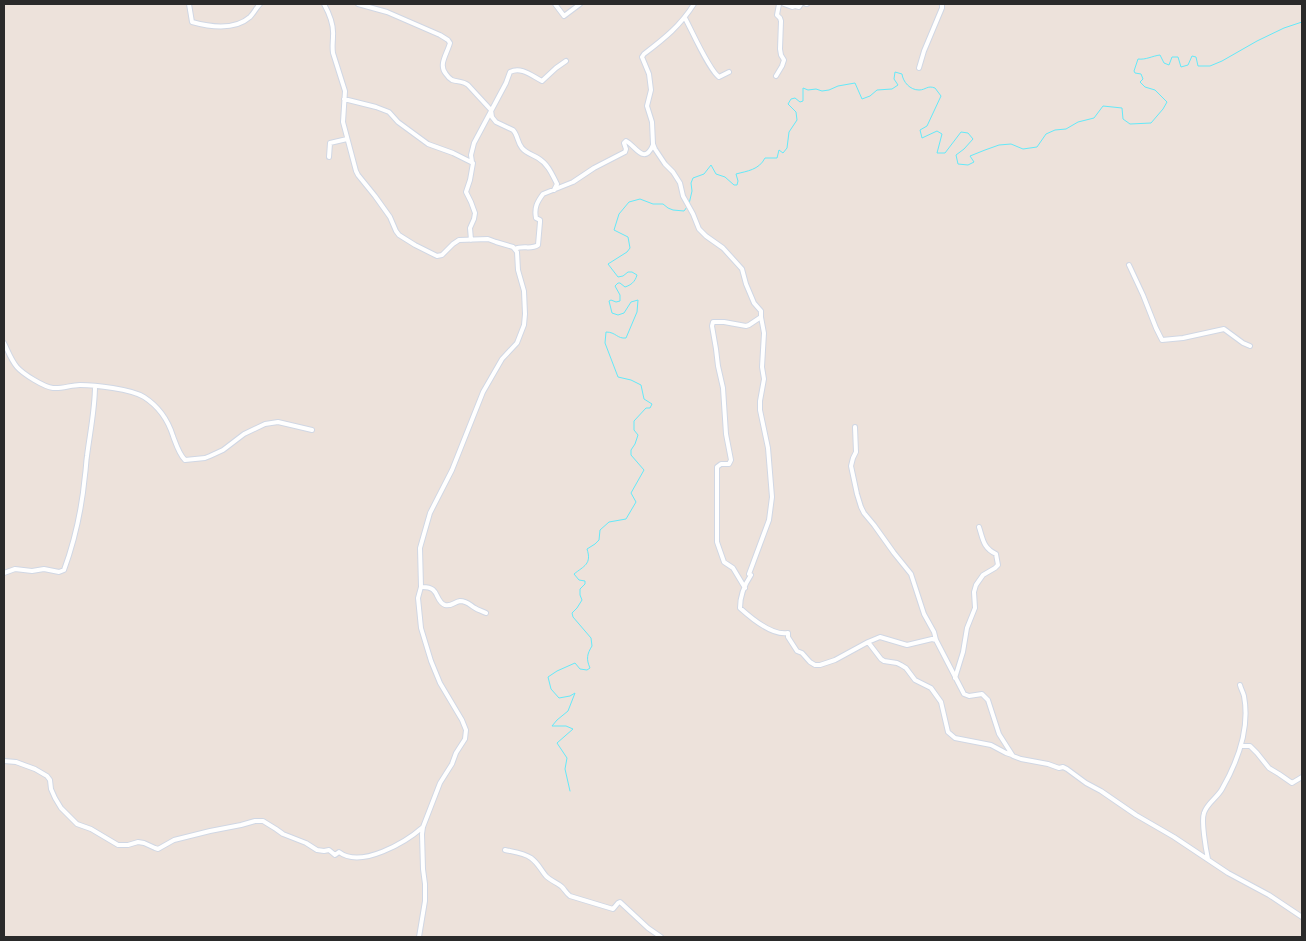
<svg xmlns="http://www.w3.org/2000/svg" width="1306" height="941" viewBox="0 0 1306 941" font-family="'Work Sans',sans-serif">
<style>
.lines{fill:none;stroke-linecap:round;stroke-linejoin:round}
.stream{stroke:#64e9f9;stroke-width:1}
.minor-casing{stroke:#d0d7e4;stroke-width:6}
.minor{stroke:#fff;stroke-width:4}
</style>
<rect width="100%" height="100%" fill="#ede2db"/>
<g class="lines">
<!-- stream -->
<path class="stream" d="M689,204L692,191L691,183L693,178L704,174L711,165L716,174L725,177L734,185H737L738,181L736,174C747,171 759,170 765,158H777L779,150L783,153L787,148L789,132L797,120L796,112L788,104L791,99L795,98L800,102L803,101V88L808,90L816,89L822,91L829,90L838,86L855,83L862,99L870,96L877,90L892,89L898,85L894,79L895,72L902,74C903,82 910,90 919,90C926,90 927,85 935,88L941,96L927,126L920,130L922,138L937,131L942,134L937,153H945L961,132L968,133L973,139L964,149L956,155L958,164L968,165L974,162L970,156L985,150L999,145L1011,144L1023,149L1037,147L1046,134L1055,130L1066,129L1078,122L1094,118L1103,106L1122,108L1123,119L1130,124L1151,123L1163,109L1167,102L1155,90L1145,87L1140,82L1143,79L1141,74L1135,73L1134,71L1138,59C1146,60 1152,56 1160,55L1164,63L1169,65L1172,57H1178L1181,67L1188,65L1192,56L1196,57L1198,66H1210L1222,61L1257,41L1284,28L1302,22
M570,791L565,769L567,758L557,743L573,729L566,726H552L557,720L568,711L575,693L570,696L559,698L551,689L548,677L557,671L575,663L580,669L587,670L590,668C586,659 587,654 592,646L591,638L573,617L572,613L577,608L582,600L580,595V589L585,584V581L579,580L574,574C584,566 592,564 587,549L595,544L599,540L600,530L609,522L626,519L636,502L631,493L644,470L631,455V450L635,444L638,435L634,430V421L646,408H650L652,404L644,399L641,385L631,380L618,377L605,343L606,332C616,332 617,339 626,338L637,312L638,300L631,302L624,313L618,315L612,313L609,301L611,300L616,302L620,301V295L615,286L618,283H620L625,287C631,285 635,282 637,275L632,272H628L623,276L618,277L608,264L627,252L630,248L628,237L614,230L619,214L629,202L640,199L653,204H663L668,208L673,210L684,211L687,207"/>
<!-- minor casing -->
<g class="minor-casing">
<path id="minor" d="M189,4L192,22C210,27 234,31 250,17C254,13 256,8 260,4
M324,4C329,13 334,25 333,36C333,42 332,47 333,53L345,91L343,122L356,171L358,175L375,196L390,217L396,231L399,235L415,245L437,256L442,255L453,244L459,240L488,239L496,242L513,247L517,252L518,270L524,291L525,314L524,325L517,343L502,359L483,392L452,470L430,513L420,548L421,587L418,598L421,628L431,661L440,683L462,720L466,730L465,739L456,753L452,764L440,783L423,827L422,834L423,869L425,884V901L419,937
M358,4L387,12L440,35L448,40L450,43C447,54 438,65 446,74C448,77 450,79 452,80C458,82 463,81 468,85L491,110L492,117L496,122L513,130C518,135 517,142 522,148C526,153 533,155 538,158C548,164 552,174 557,184L554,190
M555,4L564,16L580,4
M694,4C680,26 665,38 644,54L642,57L649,74L651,90L647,106L652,122L653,144L655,149L665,164L673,172L680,183L683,196L693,214L699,229L706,236L723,248L742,269L746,284L754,303L761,311V317L764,333L762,367L764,379L760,401V410L768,448L772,497L769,520L749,574L751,575C745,584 740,597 740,608C751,618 773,636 788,633V637L797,651L802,653L810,662L815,665H820L835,660L868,642L880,637L907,645L932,639L936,640L964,694L969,696L982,694L988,700L999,734L1013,756L1021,759L1048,764L1059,768L1063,767L1067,769L1086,783L1101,791L1136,815L1174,837L1228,873L1269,895L1302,917
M784,4L792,7L795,6L799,7L801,4
M806,4H807
M685,18C692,31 709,70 719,77L729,72
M919,68L924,51L942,8V4
M776,76L782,66L784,60L781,55L780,49L781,21L780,18L777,15L779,4
M344,99L376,107L389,112L398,122L428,144L453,153L473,163L470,180L466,192L471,202L475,213L474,219L470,228L471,240
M329,157L330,143L347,139
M472,162L471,155L474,143L506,83L510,72C521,66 532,76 542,81L556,68L566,61
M515,249C523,245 531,250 538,245L540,222V220L536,218C534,208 537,202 543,194L573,182L594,168L625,152L626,149L624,143L626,141C635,145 644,166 653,145
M1129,265L1143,295L1156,328L1162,340L1183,338L1224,329L1243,343L1250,346
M4,343C8,351 11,360 17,367C23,374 44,387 53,388C62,389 71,385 80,385C95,385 131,389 144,397C158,406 168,420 173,436C176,444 179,454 185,460L205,458L210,456L223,450L244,434L265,424L278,422L312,430
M855,427L856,452L853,458L851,466L857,494L861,507L864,513L874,525L894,553L911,574L924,614L934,632L936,640
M4,573L15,569L32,571L44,569L59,572L64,570C75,540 82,507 85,475C86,469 86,462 87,456C90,432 95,409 95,386
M421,587C441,586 434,601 445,605C451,607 454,602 460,601C467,601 470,605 475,608C478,610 482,611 486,613
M745,588L733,568L724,562L717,542V467L721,464H729L731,460L726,434L723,388L718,366L716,349L712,326L713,322H724L746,326L749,325L761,317
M868,642L881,659L884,661L897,663L901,665L906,668L915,680L931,688L941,702L948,732L955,738L991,745L1006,753L1012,755
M955,678L963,652L967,628L975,608L974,592L976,585L983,575L995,568L998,565L996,554C983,548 983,539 979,527
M1241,746H1250L1257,753L1269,768L1279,774L1292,783L1302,777
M4,761L16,762L35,769L47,776L50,780L51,789L55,798L61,808L77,824L91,829L118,845H128L138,842L144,843L155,848L158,849L174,840L210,831L241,825L255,821H263L276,829L283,834L306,843L317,850L324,851L329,850L335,855L339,852C361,869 406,842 423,827
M505,850C514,852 524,853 531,858C538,863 541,870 546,876C551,881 558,883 562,887C565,890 566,893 570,896L613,909L618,903L620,902L648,928L661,937
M1208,859C1206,850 1201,821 1204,813C1207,803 1217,798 1222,789C1238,761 1250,728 1244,696C1243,692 1241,689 1240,685"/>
</g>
<!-- minor -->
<use href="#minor" class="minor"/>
</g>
<!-- border -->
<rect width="1306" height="941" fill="none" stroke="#2a2a2a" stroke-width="10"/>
</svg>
